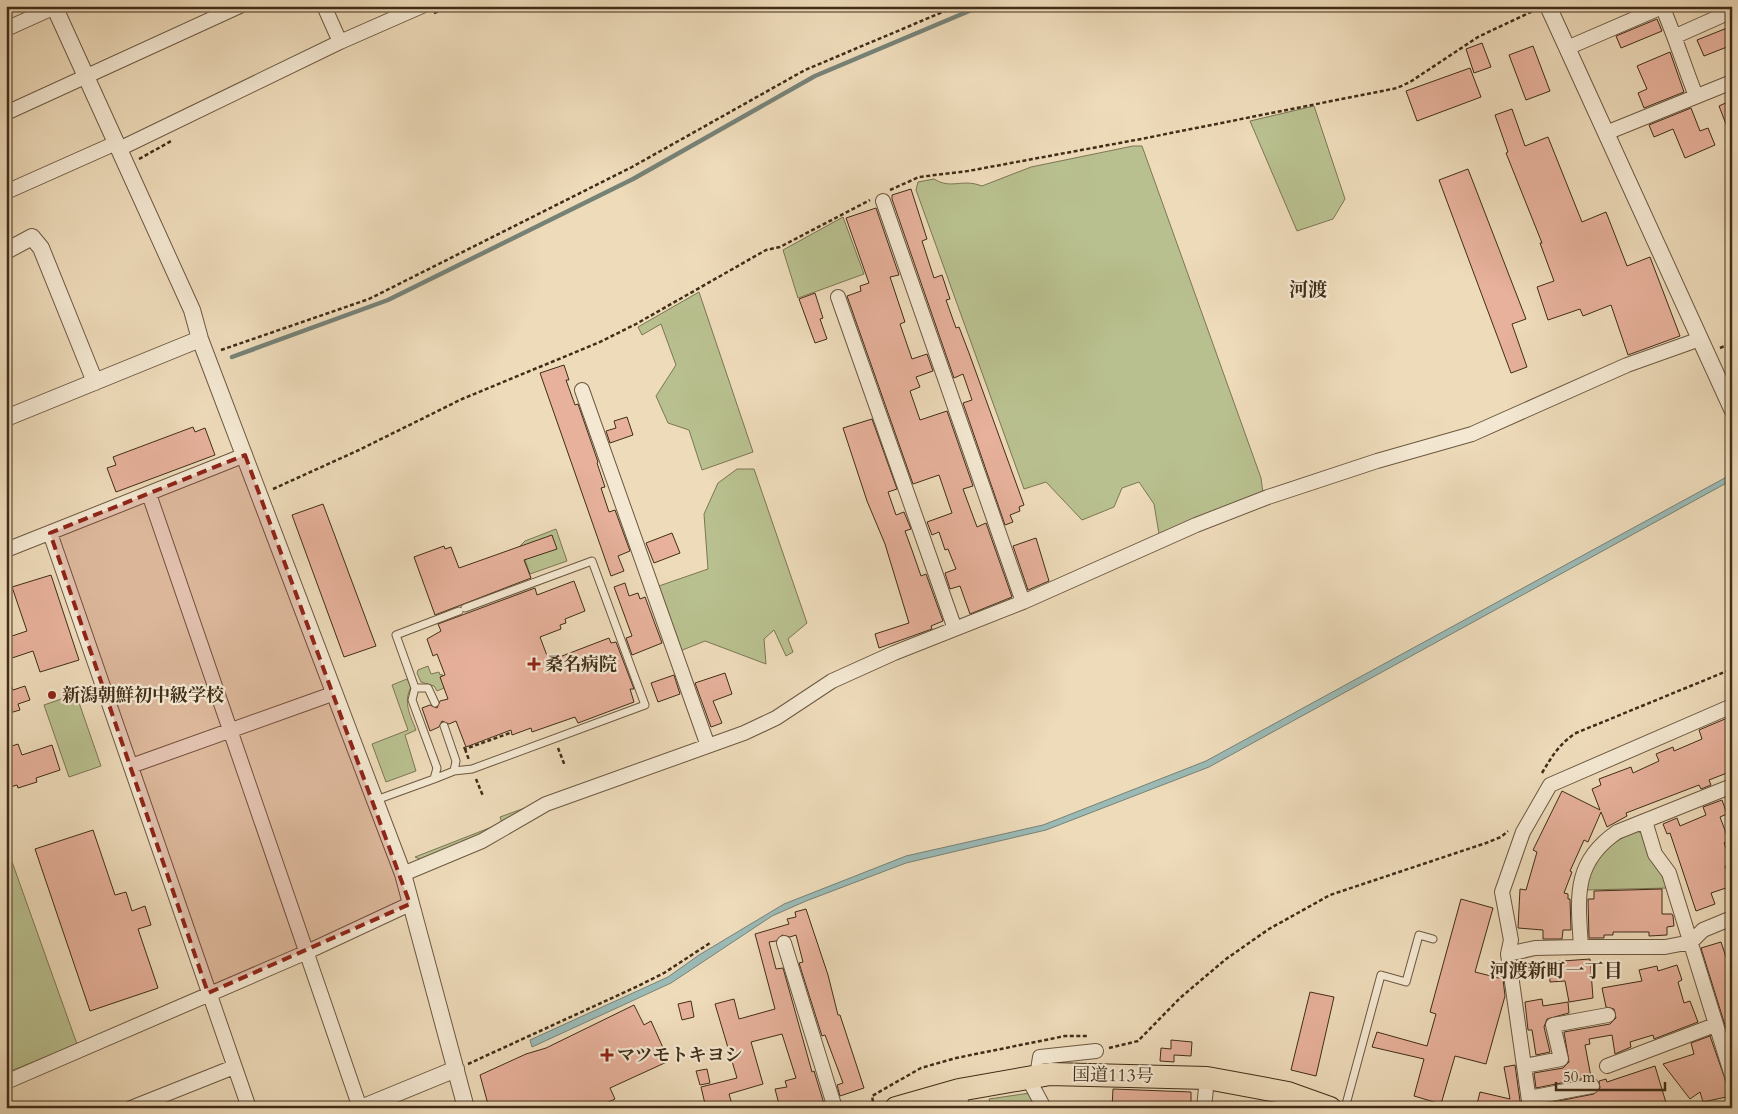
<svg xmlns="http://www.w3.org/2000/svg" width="1738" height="1114" viewBox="0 0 1738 1114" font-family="Cardo,'Noto Serif JP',serif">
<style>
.green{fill:#b9c08f;stroke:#7c7654}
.water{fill:#9bbab6;stroke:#778277}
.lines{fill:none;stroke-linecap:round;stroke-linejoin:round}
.stream{stroke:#778277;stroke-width:4.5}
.building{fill:#e7b19b;stroke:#402d18}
.service-casing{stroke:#6c5840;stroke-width:9}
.minor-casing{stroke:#6c5840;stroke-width:16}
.tertiary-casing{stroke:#6c5840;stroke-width:18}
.trunk-casing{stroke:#402d18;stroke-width:24}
.path{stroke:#402d18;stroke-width:2.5;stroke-dasharray:4 2.5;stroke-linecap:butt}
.service{stroke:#f4e8d2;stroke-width:7}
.minor{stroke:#f4e8d2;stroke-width:14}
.tertiary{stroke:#f4e8d2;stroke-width:16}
.trunk{stroke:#eedbba;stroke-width:22}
.marked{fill:#8f2418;fill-opacity:0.2;stroke:#8f2418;stroke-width:4;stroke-dasharray:10 6;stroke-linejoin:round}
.poi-dot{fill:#8f2418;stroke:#f4e8d2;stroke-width:2}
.labels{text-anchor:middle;stroke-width:4.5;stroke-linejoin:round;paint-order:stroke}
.poi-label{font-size:18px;font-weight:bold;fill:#402d18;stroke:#f4e8d2;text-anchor:start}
.street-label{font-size:18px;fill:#402d18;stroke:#f4e8d2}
.neighbourhood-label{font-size:19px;font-weight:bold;fill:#402d18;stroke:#f4e8d2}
</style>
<rect width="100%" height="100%" fill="#eedbba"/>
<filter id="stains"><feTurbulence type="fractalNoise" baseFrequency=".004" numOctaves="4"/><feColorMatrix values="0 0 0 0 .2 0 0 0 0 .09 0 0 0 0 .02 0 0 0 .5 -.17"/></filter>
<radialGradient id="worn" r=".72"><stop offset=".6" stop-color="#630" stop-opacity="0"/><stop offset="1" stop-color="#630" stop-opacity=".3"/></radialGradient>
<!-- green -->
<path class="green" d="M1314,106L1345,199L1333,219L1297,231L1250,121Z
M1133,146H1142L1261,478L1263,493L1159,534L1154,504L1139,482L1122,488L1114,507L1082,520L1046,482L1024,489L916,190L918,182L934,179C952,190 961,178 982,186L1031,167Z
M843,217L864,274L798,298L783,250Z
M699,292L753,452L702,470L689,430L668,423L656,396L676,365L661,324L642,335L638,327Z
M737,469H754L807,623L788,639L793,652L786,656L774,630L764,639L766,664L705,641L680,651L656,587L708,569L704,514L718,483Z
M556,529L567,561L530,574L520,546L525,541Z
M428,666L431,674L439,672L440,675L442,674L444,688L437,691L434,686L421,682L417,673L418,670Z
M407,679L411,687C403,702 410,715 416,730L405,735L416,771L386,782L372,744L408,730L392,685Z
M76,694L101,766L69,777L44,705Z
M544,801L481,837L424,861L415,857L502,823L500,817Z
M1637,831L1643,834L1664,875L1668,888L1585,890C1593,858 1606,844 1637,831Z
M6,845L77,1044L6,1073Z
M1030,1093L1037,1108H992L989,1099Z"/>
<!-- water -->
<path class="water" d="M1732,474V480L1209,767L1046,830L906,863L806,901L772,916L671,983L532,1047L530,1040L668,977L699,955L784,904L906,856L1043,825L1206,761Z"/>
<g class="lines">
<!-- stream -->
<path class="stream" d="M232,357L388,300L633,179L815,76L981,6"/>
</g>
<!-- building -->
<path class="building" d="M1657,19L1662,31L1621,48L1616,36Z
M1732,26V45L1704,56L1697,40Z
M1482,43L1491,67L1474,73L1466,49Z
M1533,46L1550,91L1526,100L1509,55Z
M1670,52L1684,92L1644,108L1638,93L1647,89L1637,66Z
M1470,68L1481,97L1417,121L1406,91Z
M1732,100V137H1731L1719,106Z
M1691,108L1700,131L1708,128L1715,145L1685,158L1673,129L1654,137L1649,125Z
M1512,109L1525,146L1548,137L1582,222L1606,212L1627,266L1650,257L1680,336L1628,355L1611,305L1583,316L1580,309L1548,320L1537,287L1554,281L1540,243H1542L1506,153L1508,152L1495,115Z
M1468,169L1526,319L1512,324L1527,367L1511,373L1439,180Z
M911,189L927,239L922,241L934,278L942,275L950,299L946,300L956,328L959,327L969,353L1024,505L1019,507L1020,511L1010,515L1013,522L1005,525L963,403L972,400L963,374L954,378L892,199V195Z
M876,208L899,275L890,277L905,322L900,324L912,359L927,354L933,371L916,377L920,387L910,391L920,420L947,411L973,486L963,489L977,527L986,523L1012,597L970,614L960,586L950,589L945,573L956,569L948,549L945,550L939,532L932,535L927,522L952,513L939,475L913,484L847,296L861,291L860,286L869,283L846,218Z
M815,293L823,318L820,319L827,339L815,343L799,299Z
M564,365L569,380H566L575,405L578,404L598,462L597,463L605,487L601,488L609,512L615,510L630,551L618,556L624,571L611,576L540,373Z
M627,417L633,435L610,443L606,431L616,428L614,421Z
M872,419L897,489L888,492L896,515L904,512L911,529L905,531L913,553L921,576L926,574L943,621L931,626L932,629L879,648L875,634L909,623L885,544L867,501L843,428Z
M193,427L195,432L205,428L215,455L116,492L107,468L116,465L113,457Z
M323,504L376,646L344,657L292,515Z
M672,533L680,553L654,563L646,543Z
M552,535L557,549L524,560L531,578L435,615L414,557L444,546L445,549L451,547L459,568Z
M1036,538L1049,581L1028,590L1013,546Z
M51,575L79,660L40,672L33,651L6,660V638L27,631L12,587Z
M574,581L585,611L565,619L566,623L560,625L561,629L540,637L549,661L609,638L611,643L616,642L634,689H630L634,702L578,723L575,717L532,732L531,728L512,735L511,730L466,747L456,721L449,724L442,721L439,727L430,731L422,708L430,705L437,708L440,701L448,699L440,677L445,675L437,654L433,656L427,639L441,631L438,624L535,588L537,595Z
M625,583L629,596L638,593L640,599L645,597L662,643L632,655L626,638L632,636L614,587Z
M725,673L732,694L713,701L722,723L711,727L695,683Z
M674,675L680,694L658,702L651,683Z
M8,676L13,690L25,686L30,700L18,704L20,710L6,714V677Z
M1732,716V771L1709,780L1711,785L1701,789L1699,785L1626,813L1627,816L1607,827L1601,812L1588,842L1584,840L1570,871L1572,872L1564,893L1568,894V899H1570L1571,930H1563L1562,939H1543V930L1518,928L1520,889L1526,890L1537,852L1533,850L1562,791L1600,810L1592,789L1601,785L1599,779L1631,767L1633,773L1659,761L1656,754L1673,747L1674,751L1702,739L1699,730Z
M18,744L22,755L52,745L60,770L36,778L37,782L18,788L17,785L6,788V748Z
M1722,800L1727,814L1720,817L1729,841L1724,843L1732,863L1725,866L1732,886L1711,893L1715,904L1696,911L1670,833L1667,834L1663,824L1677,818L1680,826L1706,815L1703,807Z
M93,830L115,895L126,892L132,911L145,906L151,925L138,929L158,988L90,1011L35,849Z
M1662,889V914H1672L1673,916L1674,926L1667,927V935L1649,936V932H1613V935H1604V938H1589L1588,899H1594V891Z
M1461,899L1493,908L1475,972L1503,979L1505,996L1486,1064L1455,1056L1441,1104L1414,1096L1424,1059L1372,1047L1377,1032L1427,1046L1436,1014L1430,1012Z
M806,909L828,975L838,1015H840L864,1088L840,1096L837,1085L843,1083L825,1035L822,1036L799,963L803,962L796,935L790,937L782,935L776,941L769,942L776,969L783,968L812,1072L814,1071L825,1107L780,1108L775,1089L787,1087L785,1081L796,1078L782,1034L751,1042L763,1084L729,1094L733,1108H706L701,1087L737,1078L715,1004L734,999L739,1019L775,1009L755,934L789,924L787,919L796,917L795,912Z
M1721,942L1726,957L1729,956L1732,965V968L1728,969L1732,980V1037L1729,1038L1701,948Z
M1590,959L1593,998L1569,1002L1565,981L1550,982L1549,962Z
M1677,965L1682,980L1678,982L1684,1003L1690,1001L1698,1022L1654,1039L1653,1035L1630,1042L1631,1047L1615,1054L1612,1035L1589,1039L1590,1044L1585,1045L1591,1077L1536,1088L1534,1073L1563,1068L1569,1062L1564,1032L1610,1024L1616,1018L1614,1009L1606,1007L1602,988L1642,981L1639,970L1657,966L1658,971Z
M1310,992L1334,997L1316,1076L1291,1070Z
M1542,999L1543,1006L1568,1002L1569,1013L1547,1019L1544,1027L1550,1052L1536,1055L1532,1030H1528L1525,1002Z
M691,1001L694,1017L682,1020L678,1004Z
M634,1005L644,1025L651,1021L669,1061L610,1088L615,1099L595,1108H489L480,1075L526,1054L546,1048Z
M1710,1036L1731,1096L1703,1102L1700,1092L1690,1099L1663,1064L1694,1054L1691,1043Z
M1171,1040L1192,1042L1191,1056L1174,1055V1062L1160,1061L1161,1048L1171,1049Z
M1515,1065L1521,1108H1476L1480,1092L1510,1099L1504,1067Z
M1655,1066L1667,1106L1659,1108H1539L1538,1105L1594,1094L1600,1088L1599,1081L1606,1079L1607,1082Z
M707,1069L710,1083L700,1085L696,1071Z
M1113,1089L1191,1092V1108H1112Z"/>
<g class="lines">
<!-- service casing -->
<g class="service-casing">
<path id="service" d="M415,688H428L435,703
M444,726L456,761L454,771
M434,779L454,771L472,769L645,705L592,561L465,608
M376,800L434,779L437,768L412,700L415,688L396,635L459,611
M1345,1108L1381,975L1406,982L1419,935L1433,939"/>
</g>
<!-- minor casing -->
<g class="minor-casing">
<path id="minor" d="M324,6L340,42
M1662,6C1675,36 1684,66 1696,96
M6,29L57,6
M1676,36L1732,11
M1567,48L1662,7
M6,113L240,6
M1606,133L1732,82
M119,149L340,42L422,6
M6,192L116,143
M883,201L1023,602
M838,297L955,629
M582,390L708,746
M149,494L360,1108
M50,533L249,1108
M6,550L245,455
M131,766L335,693
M1732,786L1617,832C1572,863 1578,898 1581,947H1665L1691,942L1703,930L1732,918
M1645,821L1655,854L1669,873L1732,1076
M403,874L482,841L546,804L744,733L776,718L832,681L894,653L1023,602L1196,525L1268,497L1377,461L1472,434L1627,365L1700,339
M784,943L835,1108
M1581,947L1535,948L1508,954L1511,940L1502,892L1523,832L1550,785L1732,706
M1508,954L1530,1108
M1524,1066L1561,1059L1553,1025L1608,1015
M1607,1066L1715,1025
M1037,1076L1040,1057L1096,1051
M1028,1078L1044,1108
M6,1082L307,952L410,904
M959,1090L962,1108
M1529,1098L1592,1086
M131,1108L234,1067
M1204,1108L1207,1078"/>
</g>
<!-- tertiary casing -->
<g class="tertiary-casing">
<path id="tertiary" d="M54,6L192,310L200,339L403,874L466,1108
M1548,6L1732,409
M6,251L32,237L41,248L95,382
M6,418L200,339
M361,1108L456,1069"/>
</g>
<!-- trunk casing -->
<g class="trunk-casing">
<path id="trunk" d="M896,1108L959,1090L1050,1074L1207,1078L1288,1093L1330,1108"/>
</g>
<!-- path -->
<path class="path" d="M434,13L451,6
M139,159L173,140
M890,190L919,177L968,171L1141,139L1397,88L1410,82L1478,37L1535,10
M1720,348L1732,343
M221,350L369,299L632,167L805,70L957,6
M273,489L359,450L462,399L600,342L636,324L766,250L780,247L870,200
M464,747L465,749L510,733
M558,748L565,766
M465,749L469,760
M1542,773C1552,756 1560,743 1576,733L1732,669
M476,779L483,796
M1109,1048L1138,1041L1180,998L1226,959L1269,929L1330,895L1486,843L1501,837L1508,831
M468,1064L636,987L664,973L710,943
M874,1108L872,1096L921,1068L956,1058L1065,1036H1087"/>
<!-- service -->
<use href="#service" class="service"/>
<!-- minor -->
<use href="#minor" class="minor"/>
<!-- tertiary -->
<use href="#tertiary" class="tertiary"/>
<!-- trunk -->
<use href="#trunk" class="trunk"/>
</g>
<!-- marked area -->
<path class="marked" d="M245,455L410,904L208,993L50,533Z"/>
<!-- markers -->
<g class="poi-dot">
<path d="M531.5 656.5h5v5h5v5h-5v5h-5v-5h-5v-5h5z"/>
<circle cx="52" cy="695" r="5"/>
<path d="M604.5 1047.5h5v5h5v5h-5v5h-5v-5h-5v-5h5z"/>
</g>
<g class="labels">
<!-- poi labels -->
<g class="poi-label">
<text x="545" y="670">桑名病院</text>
<text x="62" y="701">新潟朝鮮初中級学校</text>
<text x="617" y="1061">マツモトキヨシ</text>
</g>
<!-- street labels -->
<g class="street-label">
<text transform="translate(1113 1075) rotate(1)" y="6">国道113号</text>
</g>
<!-- neighbourhood labels -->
<g class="neighbourhood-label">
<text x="1308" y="296">河渡</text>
<text x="1556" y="977">河渡新町一丁目</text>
</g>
</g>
<!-- margin -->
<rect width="1738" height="1114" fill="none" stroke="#eedbba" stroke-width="25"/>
<rect x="8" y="8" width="1723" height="1099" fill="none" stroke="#402d18" stroke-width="2.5"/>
<rect x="12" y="12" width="1713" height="1089" fill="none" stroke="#402d18"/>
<!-- scale -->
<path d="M1556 1082v8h109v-8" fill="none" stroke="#402d18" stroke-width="2.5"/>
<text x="1563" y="1082" font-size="15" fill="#402d18" stroke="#f4e8d2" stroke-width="4" paint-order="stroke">50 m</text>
<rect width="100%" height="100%" filter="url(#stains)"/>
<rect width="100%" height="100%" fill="url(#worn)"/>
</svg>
